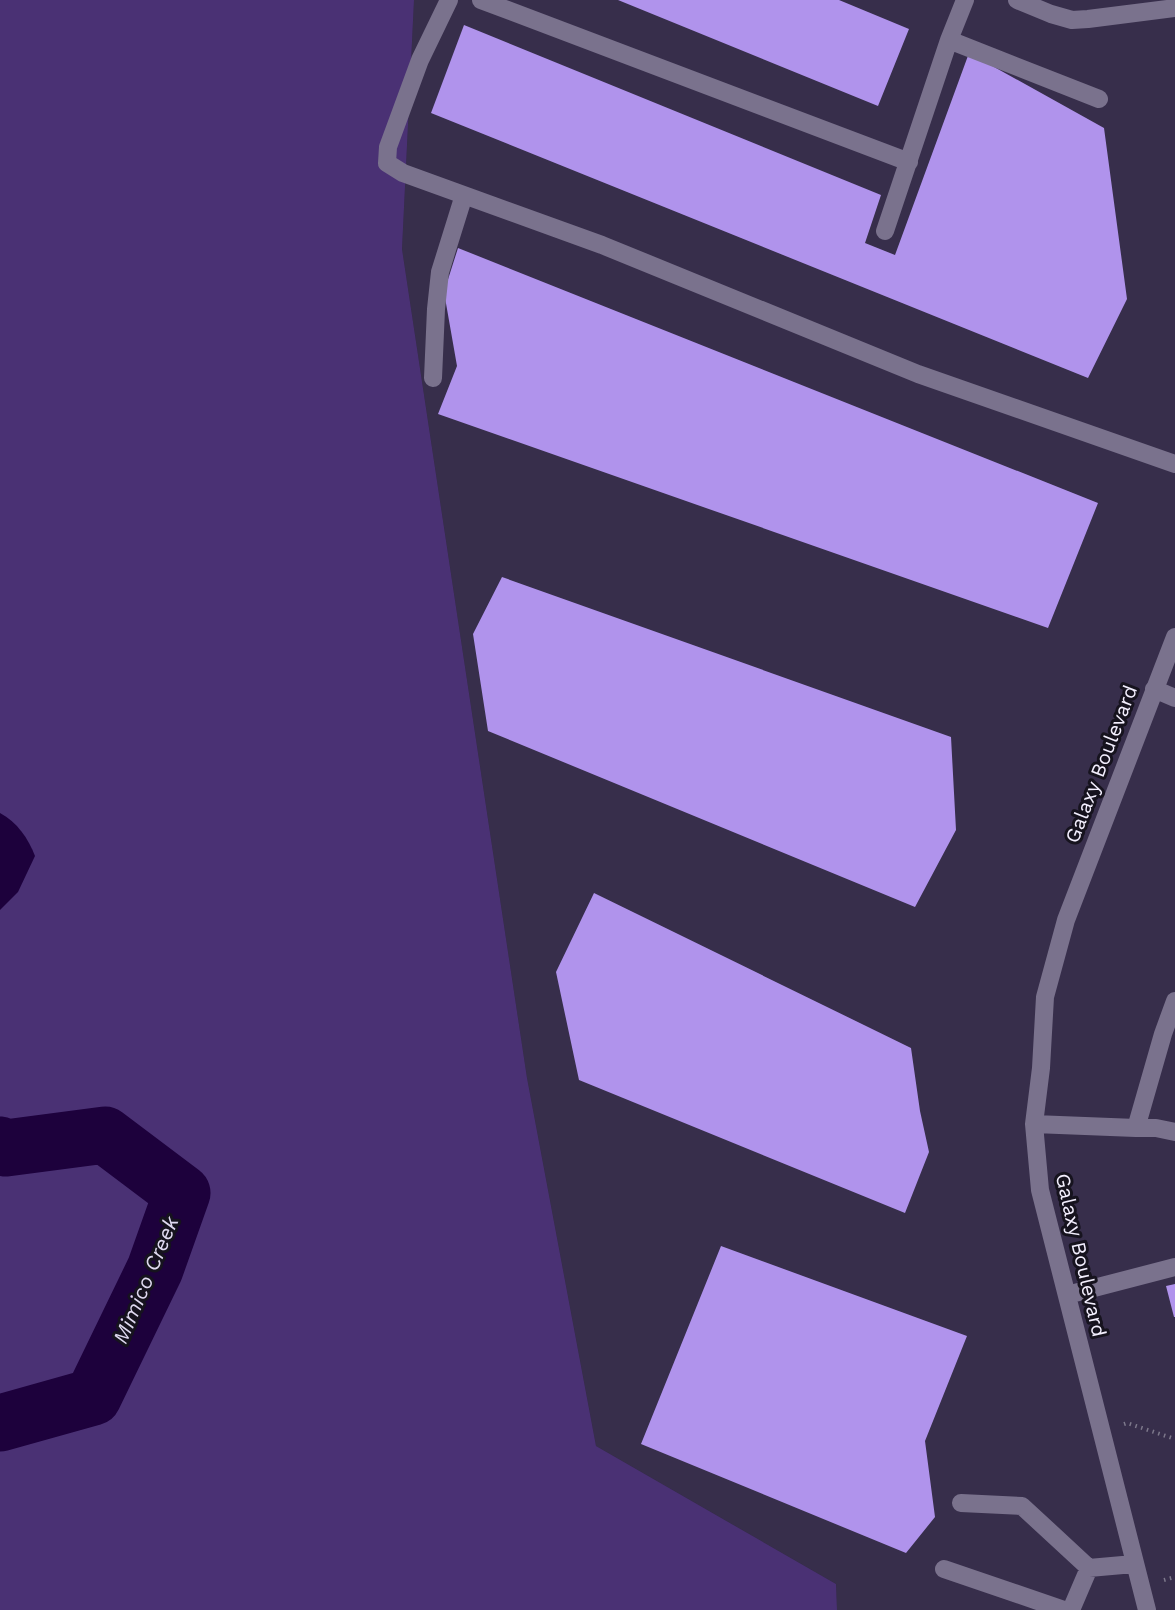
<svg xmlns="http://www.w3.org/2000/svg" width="1175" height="1610" viewBox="0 0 1175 1610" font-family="'Work Sans',sans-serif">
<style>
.built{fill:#372e4b}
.green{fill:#4a3174}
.water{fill:#1d013c}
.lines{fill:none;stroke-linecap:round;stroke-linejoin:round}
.river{stroke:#1d013c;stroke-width:57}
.building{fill:#b093ec}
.path{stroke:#7d788b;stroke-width:4;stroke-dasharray:1.5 4.5;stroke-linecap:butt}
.minor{stroke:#7a728d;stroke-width:18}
.labels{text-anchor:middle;stroke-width:6;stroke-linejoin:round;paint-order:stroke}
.street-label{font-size:20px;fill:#f3effe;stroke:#16131e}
.water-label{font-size:21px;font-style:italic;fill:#dfd9f0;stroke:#16131e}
</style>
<rect width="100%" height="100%" fill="#30293f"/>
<!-- built -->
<path class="built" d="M414,0H1175V1610H837L836,1584L596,1446L527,1078L402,249Z"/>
<!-- green -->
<path class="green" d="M0,0H414L402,249L527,1078L596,1446L836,1584L837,1610H0Z"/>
<!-- water -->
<path class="water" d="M0,813C17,822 28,838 35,856L18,892L0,910Z"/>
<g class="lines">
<!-- river -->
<path class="river" d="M0,1145L6,1148L105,1135L182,1193L155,1269L93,1397L0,1423"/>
</g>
<!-- building -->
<path class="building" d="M618,0H839L909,29L878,106Z
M464,25L881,195L865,243L895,255L969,53L1104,128L1127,299L1088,378L431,113Z
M458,248L1098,503L1048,628L438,414L457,366L444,292Z
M502,577L951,737L956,830L915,907L488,731L473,634Z
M594,893L911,1048L920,1111L929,1152L905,1213L579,1080L556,972Z
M721,1246L967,1336L925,1441L935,1517L906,1553L641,1444Z
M1175,1284V1317H1174L1166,1286Z"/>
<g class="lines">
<!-- path -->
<path class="path" d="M1124,1424L1127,1423L1175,1439
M1164,1580L1175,1577"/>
<!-- minor -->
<path class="minor" d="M449,0L420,60L388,147L387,163L403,173L602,245L918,374L1175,464
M481,0L909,162
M1017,0L1051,14L1072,20L1088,19L1175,8
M949,40L1099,99
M885,231L949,40L965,0
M433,378L436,309L440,272L464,195
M1154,689L1175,698
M1034,1124L1136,1128L1163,1034L1175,1001
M1136,1128H1156L1175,1132
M1067,1295L1175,1267
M961,1503L1022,1506L1089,1568
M944,1569L1064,1610
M1071,1610L1089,1568L1134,1564
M1147,1610L1040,1190L1034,1124L1041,1068L1045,997L1066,920L1175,637"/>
</g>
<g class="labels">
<!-- street labels -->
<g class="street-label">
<text transform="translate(1101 764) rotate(-69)" y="7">Galaxy Boulevard</text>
<text transform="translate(1081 1255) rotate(77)" y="7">Galaxy Boulevard</text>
</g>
<!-- water labels -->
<g class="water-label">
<text transform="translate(146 1280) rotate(-67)" y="7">Mimico Creek</text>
</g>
</g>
</svg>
